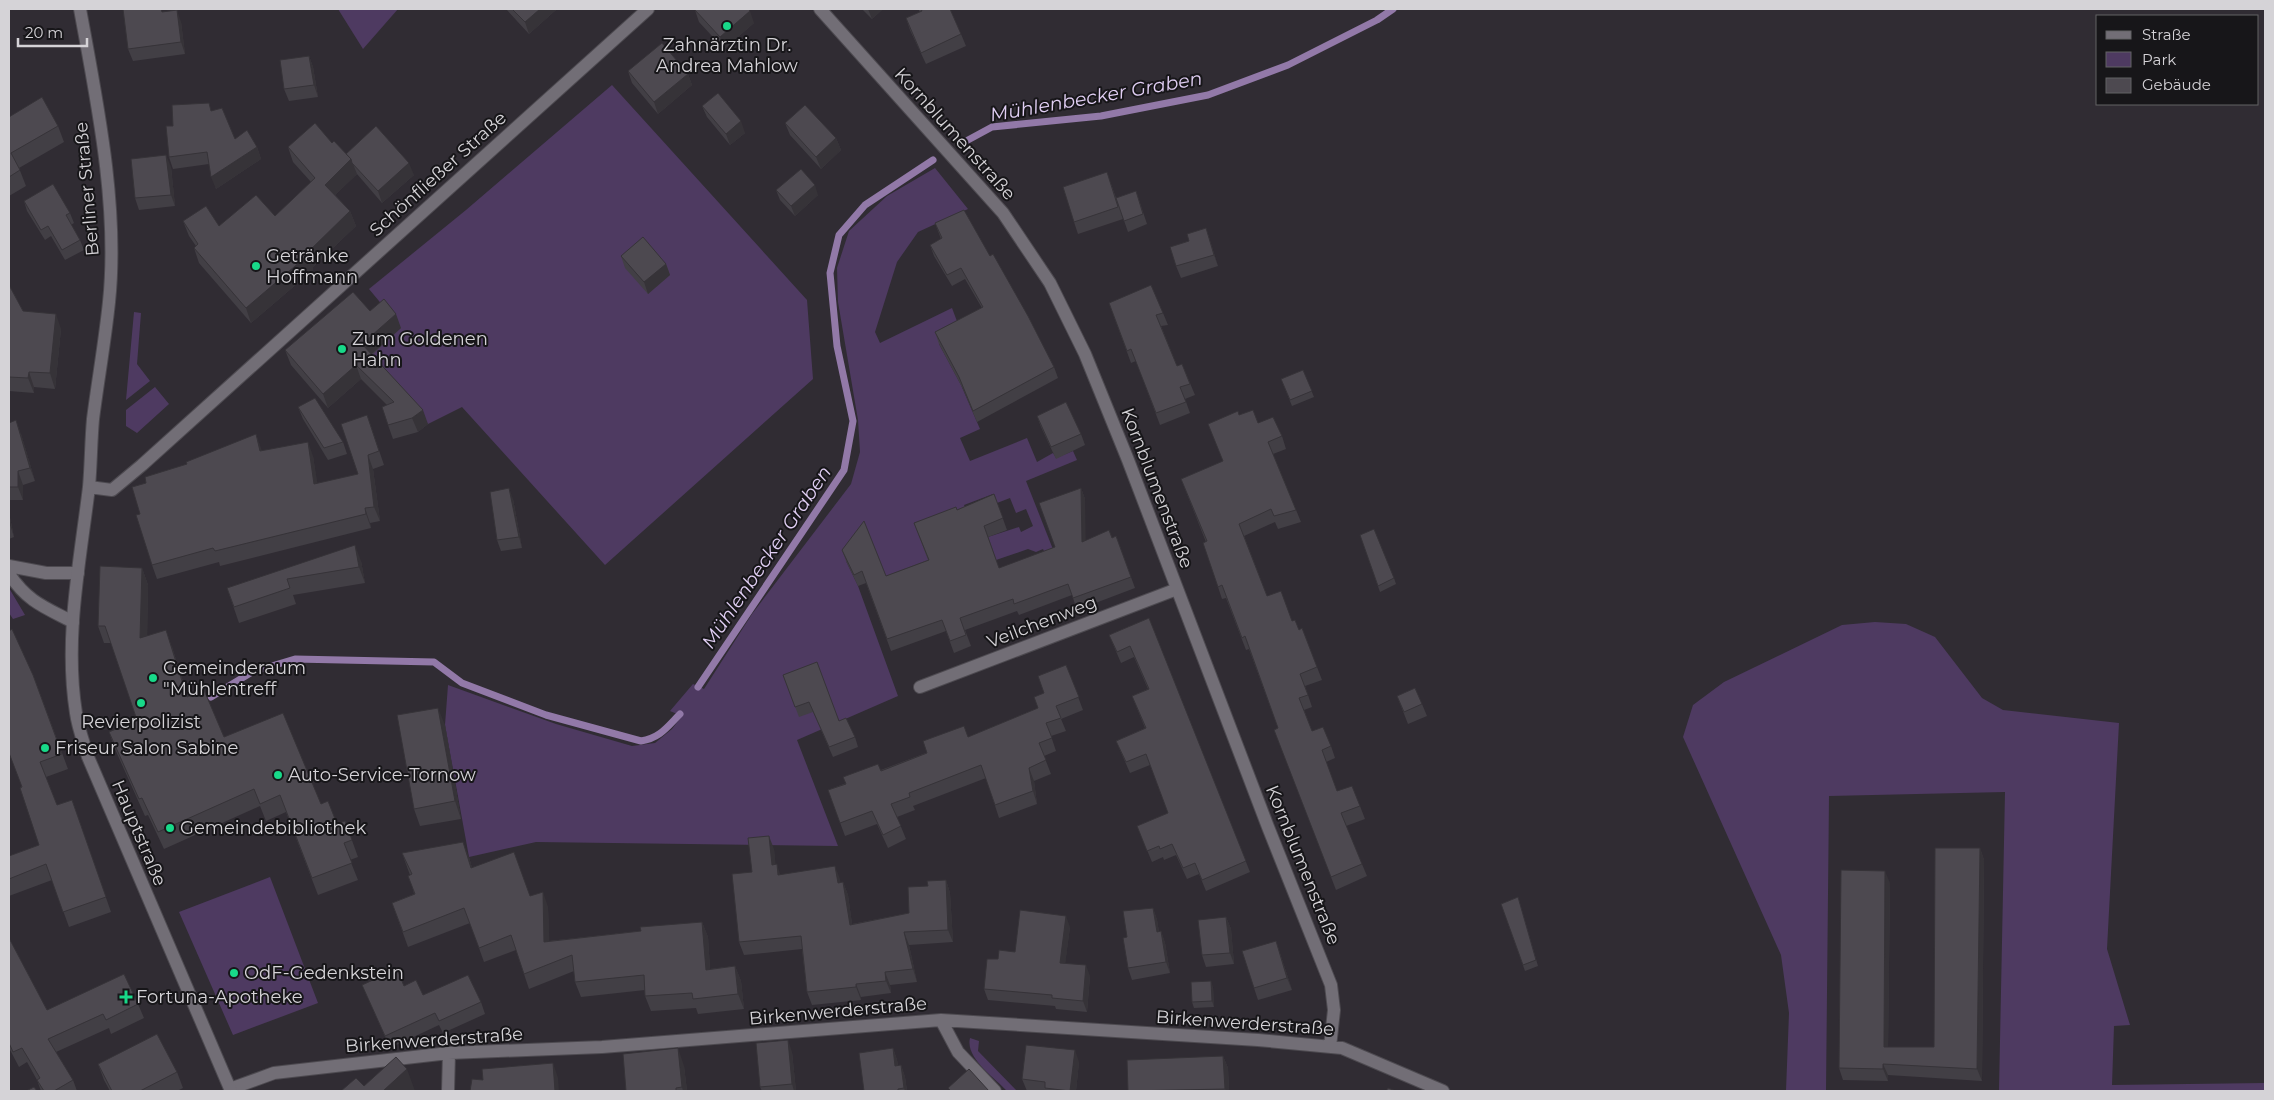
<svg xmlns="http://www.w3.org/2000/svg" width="2274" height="1100" viewBox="0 0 2274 1100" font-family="Montserrat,sans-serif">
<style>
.green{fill:#4e3a61}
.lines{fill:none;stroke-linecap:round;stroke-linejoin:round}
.stream{stroke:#9279a8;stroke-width:7}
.street-casing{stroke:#4d4a50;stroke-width:14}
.secondary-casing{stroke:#4d4a50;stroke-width:14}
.street{stroke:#726e76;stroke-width:12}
.secondary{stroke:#726e76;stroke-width:12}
.wall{fill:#423f45}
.shaded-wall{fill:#363338}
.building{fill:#4d4950;stroke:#363338}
.poi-dot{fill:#18d989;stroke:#171619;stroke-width:2}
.labels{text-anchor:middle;stroke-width:4;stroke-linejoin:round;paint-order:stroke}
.poi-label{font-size:18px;fill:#d5d3d7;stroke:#171619;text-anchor:start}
.street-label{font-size:18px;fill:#d5d3d7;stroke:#171619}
.water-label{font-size:19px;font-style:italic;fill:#e1cff4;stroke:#171619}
</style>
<rect width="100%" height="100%" fill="#302c33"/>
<!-- green -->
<path class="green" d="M338,9H398L363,49Z
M612,85L807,300L813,379L605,565L462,407L428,424L365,357L389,313L369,289L466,210Z
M935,168L968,209L918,232L897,262L875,332L880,343L952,308L961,332L939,344L961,385L980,429L960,438L970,461L1027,438L1037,462L1053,453L1056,458L1073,451L1077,460L1026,481L1058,562L1051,566L1043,549L1036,552L1028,549L996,560L988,537L1019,527L1021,532L1033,526L1026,509L1016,513L1010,498L997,503L993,494L964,505L987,564L897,585L846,561L858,586L898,696L797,740L838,846L536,842L469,857L445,725L448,685L556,724L632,746L655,743L672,729L682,716L670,711L693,684L704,689L752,614L851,484L860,452L858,420L838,302L837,268L849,231L887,196Z
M134,312L141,313L137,364L150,381L126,400Z
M155,387L169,404L137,433L126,426V410Z
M9,588L25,615L13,619L9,613Z
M1875,622L1906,624L1935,637L1982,698L2003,710L2119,723L2107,949L2130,1025L2114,1026L2112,1085L2265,1083V1091H1999L2005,792L1829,796L1826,1091H1786L1789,1013L1781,955L1683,737L1693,705L1724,682L1842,625Z
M270,877L318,1003L233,1035L179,912Z
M970,1038L979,1041L978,1051L1017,1091H1007C995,1078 965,1058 970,1038Z"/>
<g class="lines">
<!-- stream -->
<path class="stream" d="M968,140L992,127L1101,116L1208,95L1288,65L1377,20L1393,9
M698,687L844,470L853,421L837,346L830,273L839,235L865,205L933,160
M211,697L252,672L295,659L434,662L462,683L546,715L641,741C660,738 667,727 680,714"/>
<!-- street casing -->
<g class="street-casing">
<path id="street" d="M820,9L1003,213L1050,283L1085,354L1128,460L1268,827L1331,985L1334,1010L1330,1047
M9,566L46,573H78
M9,574C28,602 44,607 73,622
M920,687L1177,589
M941,1020L958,1052L995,1091
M230,1089L274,1073L449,1053L602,1047L941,1020L1258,1040L1342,1048L1443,1091
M448,1091L449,1053"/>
</g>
<!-- secondary casing -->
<g class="secondary-casing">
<path id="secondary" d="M80,9C97,102 119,207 109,302C105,341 98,380 93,419C91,441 91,464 89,487C80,562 64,638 76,713C78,728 84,743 88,757L231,1091
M89,487L112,490L142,465L648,9"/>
</g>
<!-- street -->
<use href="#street" class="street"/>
<!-- secondary -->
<use href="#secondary" class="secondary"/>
</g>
<!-- wall -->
<path class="wall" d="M506,9H557L529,34Z
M862,9H883L872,19Z
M918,9H950L961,34L966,46L926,64L910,30L906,18L920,12Z
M695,10L754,23L724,49L699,22Z
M164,12L181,22L185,54L133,61L128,49Z
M309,56L313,67L318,97L289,101L284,89Z
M628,71L688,74L692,85L658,114L632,83Z
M702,106L745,133L730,145L707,117Z
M212,111L235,139L257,147L261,159L216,189L209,164L173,169L169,157L173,126Z
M9,117L58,126L64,142L19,168L26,186L9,196Z
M785,123L836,138L841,150L821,169L790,135Z
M332,143L346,154L414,175L382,203L357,174L335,195L350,211L356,226L313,267V270L251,323L199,263L194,248L196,246L189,236L183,221L219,226L275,216L311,182L293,162L288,147Z
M171,167L175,206L139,210L135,198Z
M1111,184L1116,198L1136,191L1147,224L1128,232L1120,209L1123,219L1078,234L1074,222Z
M776,190L818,195L795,216L780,200Z
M24,201L70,213L74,223L71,225L80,240L84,250L65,260L51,236L45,240L27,211Z
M935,223L1054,367L1058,378L977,422L963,389L939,344L935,332L982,308L965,279L952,286L934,256L930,245L941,239Z
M1206,228L1218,266L1181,278L1176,266L1189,241Z
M621,256L666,264L670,275L648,294L625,268Z
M9,285L23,311L61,329L55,389L34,387V393L9,391Z
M1109,303L1163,313L1168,325L1161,326L1177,366L1182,364L1195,395L1185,399L1190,413L1160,425L1136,361L1131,363Z
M370,311L401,328L372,355L428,424L418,432L393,439L388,425L387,405L361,379L328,408L291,365L285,350Z
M1303,370L1314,397L1292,406L1281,379Z
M298,407L343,442L347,454L328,460L303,419Z
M367,415L384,465L373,469L380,521L370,523L371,528L220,566L219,562L157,579L152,565L140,514L262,450L313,456L317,484L358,474Z
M1239,415L1258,423L1282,436L1286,449L1273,454L1301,522L1278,529L1275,522L1244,536L1267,596L1292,621L1299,630L1302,628L1322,680L1305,686L1312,707L1304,710L1312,731L1331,746L1335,758L1326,762L1337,791L1360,806L1365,819L1346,826L1367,876L1336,890L1279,742L1278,728L1249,649L1246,650L1226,598L1222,599L1218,587L1206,542L1181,479L1223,461L1208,424Z
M1037,416L1081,434L1085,445L1056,459L1041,427Z
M9,423L21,434L35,481L23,485V500H9Z
M1081,488L1085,499V541L1112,538L1116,536L1135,588L1077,610L1072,595L1019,615L1017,611L965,630L971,646L954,653L946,631L891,651L866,583L858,586L846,561L842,550L886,576L928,560L914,523L957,510L994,494L1007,530L988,537L999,568L1055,547Z
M513,499L522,548L501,551L497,540Z
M9,513L14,537L9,539Z
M1360,535L1394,578L1396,584L1380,592Z
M361,561L365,583L293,595L296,604L239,623L227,588Z
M142,568L148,585L147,636L172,647L188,697L224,737L321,804L337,824L345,821L358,857L350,860L358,880L318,895L286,812L266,821L260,806L164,849L148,815L145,816L115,749L109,732L137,720L111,643H104L98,626Z
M1149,618L1250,872L1206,891L1199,874L1187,879L1176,855L1164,860L1163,857L1152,862L1137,826L1168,813L1150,765L1130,773L1116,741L1145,728L1132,696L1148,689L1134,657L1121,663L1109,635Z
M1066,665L1083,710L1061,719L1066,731L1051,736L1056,751L1044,756L1051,774L1034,781L1037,804L999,818L986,778L913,806L915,810L897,817L906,839L888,848L877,824L845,836L828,790L968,737L1038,708L1044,693Z
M33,675L68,769L46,777L57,805L72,800L111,912L69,927L52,880L9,896V856L39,845L21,787Z
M783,675L839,721L855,737L858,747L833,757L813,712L799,717Z
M1397,696L1422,704L1427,716L1408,724Z
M445,725L461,819L420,826L414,809Z
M1980,848L1984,860L1982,1081L1888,1075V1081L1843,1080L1839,1068L1890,883L1888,1047H1934Z
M774,849L775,864L780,875L840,879V883L843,882L848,895L852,924L909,913L928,886L946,880L950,893L953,942L909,945L917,982L890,985L891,993L861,997V1000L812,1005L807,992L802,949L744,955L739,942L752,872Z
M402,853L469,857L472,868L530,896L548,907L549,941L641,931L702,922L708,937L710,969L735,966L741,981L744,1009L698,1014L696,1008L651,1011L645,996V990L581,997L575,982L574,971L529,989L516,950L484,962L470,923L408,947L392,903L414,894L410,875Z
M1518,897L1538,966L1525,971L1501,904Z
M1153,908L1157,920L1159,932L1161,931L1165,943L1170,973L1132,980L1128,968L1127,937Z
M1226,917L1231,929L1234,964L1206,967L1202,955Z
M1070,927L1065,963L1090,976L1087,1012L1056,1009L1055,1006L988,1000L984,989L998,959Z
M9,938L47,1010L138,1004L144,1018L111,1034L109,1028L56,1052L73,1080L77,1091H41L37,1080L27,1062L19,1067L9,1048Z
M1276,941L1292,990L1258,1000L1254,988Z
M362,985L404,986L423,995L481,1002L485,1014L443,1033L439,1025L390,1048L367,996Z
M1213,987L1214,1007L1194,1008L1192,1002Z
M893,1048L897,1060L898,1066L901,1065L905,1077L907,1091H864Z
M792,1052L796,1091H762L760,1087Z
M1223,1056L1228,1068L1229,1091H1128Z
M1079,1062L1076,1091H1027L1022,1079Z
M98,1064L177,1072L183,1088L177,1091H110L104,1080Z
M684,1066L687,1091H626Z"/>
<!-- shaded-wall -->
<path class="shaded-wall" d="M540,9H557L529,34L525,22Z
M868,9H883L872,19Z
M177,10L181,22L185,54L181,42Z
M750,11L754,23L724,49L720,37Z
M309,56L313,67L318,97L314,85Z
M688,74L692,85L658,114L654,102Z
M741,121L745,133L730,145L726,134Z
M836,138L841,150L821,169L816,157Z
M257,147L261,159L216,189L211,177Z
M166,155L171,167L175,206L171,195Z
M351,159L357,174L330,200L325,185Z
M409,163L414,175L382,203L378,191Z
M815,185L818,195L795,216L791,206Z
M350,211L356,226L313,267V270L251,323L246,308L307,253Z
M1206,228L1210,240L1218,266L1214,255Z
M666,264L670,275L648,294L644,282Z
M56,314L61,329L55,389L50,373Z
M396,314L401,328L367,358L362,344Z
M356,365L361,379L328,408L323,394Z
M29,372L34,387V393L28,378Z
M423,410L428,424L418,432L412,418Z
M16,420L21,434L35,481L30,468Z
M256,434L261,448L265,465L260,451Z
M308,442L313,456L320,499L314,484Z
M368,455L373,469L380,521L374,507Z
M18,471L23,485V500L18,487Z
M509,488L513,499L522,548L519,537Z
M1081,488L1085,499L1086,554L1082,542Z
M365,508L370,523L371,528L366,514Z
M9,513L14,537L9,522Z
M355,545L361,561L365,583L359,567Z
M142,568L148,585L147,655L140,638Z
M166,630L172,647L193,714L187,697Z
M438,708L445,725L461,819L455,801Z
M1029,768L1034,781L1037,804L1033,791Z
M769,836L774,849L777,878L772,865Z
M463,842L469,857L476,883L471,868Z
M1980,848L1984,860L1982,1081L1977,1069Z
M777,864L781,877L778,875Z
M835,866L840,879L843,896L838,883Z
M1885,871L1890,883L1888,1059L1884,1047Z
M946,880L950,893L953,942L948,930Z
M843,882L848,895L854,938L850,925Z
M543,892L548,907L550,957L544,942Z
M1153,908L1157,920L1161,944L1157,932Z
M1066,916L1070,927L1064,974L1060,963Z
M1226,917L1231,929L1234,964L1230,953Z
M702,922L708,937L711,985L706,970Z
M1161,931L1165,943L1170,973L1166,962Z
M904,932L909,945L917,982L913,969Z
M1276,941L1280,953L1292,990L1287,978Z
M1086,965L1090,976L1087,1012L1083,1001Z
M735,966L741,981L744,1009L738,994Z
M885,972L890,985L891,993L886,981Z
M1211,981L1213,987L1214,1007L1212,1001Z
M856,984L861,997V1000L856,987Z
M788,1040L792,1052L796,1091H794L792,1084Z
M678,1048L684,1066L687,1091H683L682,1087Z
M893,1048L897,1060L900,1078L895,1066Z
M1075,1050L1079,1062L1076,1091H1070Z
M1223,1056L1228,1068L1229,1091H1226L1225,1089Z
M553,1063L558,1078L559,1091H555Z
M1883,1064L1888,1075V1081L1883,1069Z
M901,1065L905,1077L907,1091H905L904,1088Z
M407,1069L415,1091H383Z"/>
<!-- building -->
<path class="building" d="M123,9H161L162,12L177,10L181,42L128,49Z
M512,9H540L525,22Z
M697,9H748L750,11L720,37L695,10Z
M921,9H950L961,34L921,53L906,18L922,11Z
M662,43L688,74L654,102L628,71Z
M309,56L314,85L284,89L280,60Z
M718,93L741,121L726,134L702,106Z
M42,97L58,126L11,153L20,170L9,177V117Z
M209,103L211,111L222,108L235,139L247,130L257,147L211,177L207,152L169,157L166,126H173L172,105Z
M805,105L836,138L816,157L785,123Z
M315,123L332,143L334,141L351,159L325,185L350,211L307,253L308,255L246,308L194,248L198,244L183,221L206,206L219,226L256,195L275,216L315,178L288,147Z
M376,126L409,163L378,191L352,163L351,159L346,154Z
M166,155L171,195L135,198L131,159Z
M801,169L815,185L791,206L776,190Z
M1107,172L1118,207L1074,222L1063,187Z
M53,184L70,213L66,215L80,240L62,250L48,226L41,230L24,201Z
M1136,191L1143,214L1124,221L1116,198Z
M964,210L990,256L993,254L1028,316L1054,367L973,411L959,377L935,332L983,307L961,268L947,275L930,245L942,238L935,223Z
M1206,228L1214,255L1176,266L1170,247L1189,241L1187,234Z
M643,237L666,264L644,282L621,256Z
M9,285L23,311L56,314L50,373L29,372L28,378L9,377Z
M1151,285L1163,313L1156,315L1177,366L1182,364L1190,384L1180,387L1186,402L1156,413L1131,349L1127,351L1109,303Z
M353,292L370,311L384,299L396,314L362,344L423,410L412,418L388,425L382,407L394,402L356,365L323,394L285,350Z
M1303,370L1312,391L1290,400L1281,379Z
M315,398L343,442L324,448L298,407Z
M1066,402L1081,434L1051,447L1037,416Z
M1253,410L1258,423L1273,417L1282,436L1268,442L1296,510L1274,516L1271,509L1239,524L1267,596L1281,591L1292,621L1295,620L1299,630L1302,628L1317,667L1300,674L1308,695L1299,698L1312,731L1323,727L1331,746L1322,750L1337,791L1352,786L1360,806L1341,813L1362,864L1331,877L1274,730L1278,728L1245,636L1242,638L1222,585L1218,587L1203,543L1207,541L1181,479L1223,461L1208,424L1238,411L1239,415Z
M367,415L379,451L368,455L374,507L365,508L366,514L215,551L213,548L152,565L136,515L140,514L132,487L146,483L145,477L187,464L186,462L256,434L260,451L308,442L314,484L358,474L341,424Z
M16,420L30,468L18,471V487H9V423Z
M509,488L519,537L497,540L490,492Z
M1081,488L1082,542L1109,530L1112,538L1116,536L1131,577L1073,598L1068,584L1014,604L1013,599L960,618L966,635L950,641L942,620L887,639L862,571L854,575L842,550L864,521L886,576L929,560L914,523L956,507L957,510L994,494L1003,518L984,526L999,568L1055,547L1039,503Z
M1374,529L1394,578L1378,586L1360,535Z
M355,545L359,567L287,579L290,588L234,607L227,588Z
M100,566L142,568L140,638L166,630L187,697L204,690L224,737L283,713L321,804L328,801L337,824L345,821L352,840L344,843L352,863L312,878L280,795L260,804L254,789L158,832L142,798L139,799L109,732L137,720L105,626H98Z
M1149,618L1246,861L1202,880L1195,863L1183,868L1172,844L1160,849L1159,846L1147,851L1137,826L1168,813L1146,754L1126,762L1116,741L1146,728L1132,696L1149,689L1130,646L1117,652L1109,635Z
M12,629L33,675L62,754L40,762L57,805L72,800L106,897L63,912L46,864L9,879V856L39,845L20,788L22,787L9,753V631Z
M817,662L839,721L846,718L855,737L829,747L809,702L795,707L783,675Z
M1066,665L1079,697L1056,706L1061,718L1046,723L1052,738L1039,743L1046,760L1029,768L1033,791L995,805L981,765L909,793L910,797L891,804L901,826L883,835L872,811L840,823L828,790L846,784L843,777L878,764L881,771L927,753L923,741L964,726L968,737L1038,708L1034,697L1044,693L1038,676Z
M1415,688L1422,704L1404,712L1397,696Z
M438,708L455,801L414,809L397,715Z
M769,836L772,865L777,864L778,875L835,866L838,883L843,882L850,925L909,913L908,887L928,886L927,881L946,880L948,930L904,932L913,969L885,972L886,981L856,984V987L807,992L801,936L739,942L732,874L752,872L748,838Z
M463,842L471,868L514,852L530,896L543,892L544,942L641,931L640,927L702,922L706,970L735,966L738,994L693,999L692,993L645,996L644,975L575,982L572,955L524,974L511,935L479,948L464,908L403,932L392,903L415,894L408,876L412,874L402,853Z
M1935,848H1980L1977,1069L1883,1064V1069L1839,1068L1841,870L1885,871L1884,1047H1934Z
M1518,897L1536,960L1523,965L1501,904Z
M1153,908L1157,932L1161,931L1166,962L1128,968L1123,938L1127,937L1123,911Z
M1020,910L1066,916L1060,963L1086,965L1083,1001L1052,998V995L984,989L987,959H998L999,950L1015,952Z
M1226,917L1230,953L1202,955L1198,920Z
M9,938L47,1010L124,974L138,1004L106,1020L103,1014L48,1039L73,1080L54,1091H44L37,1080L40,1078L22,1048L13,1052L9,1043Z
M1276,941L1287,978L1254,988L1242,951Z
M397,969L404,986L416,980L423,995L468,975L481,1002L439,1021L435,1013L385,1036L362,985Z
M1211,981L1212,1001L1192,1002L1191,982Z
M157,1034L177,1072L140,1091H112L98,1064Z
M788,1040L792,1084L760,1087L756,1043Z
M1026,1045L1075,1050L1070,1091L1045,1088V1082L1022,1079Z
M678,1048L682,1087L676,1088V1091H626L623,1054Z
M893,1048L895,1066L901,1065L904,1088L898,1089V1091H864L859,1053Z
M1223,1056L1225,1089L1128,1091L1127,1060Z
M396,1057L407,1069L383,1091H341L356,1078L364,1086Z
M553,1063L555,1091H470L472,1079L483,1080L482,1069Z
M969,1069L989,1091H951L948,1088Z
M34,1087L37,1091H26Z
M1388,1088L1396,1091H1386Z"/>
<!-- markers -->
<g class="poi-dot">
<circle cx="727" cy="26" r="5"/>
<circle cx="256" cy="266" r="5"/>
<circle cx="342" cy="349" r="5"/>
<circle cx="153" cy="678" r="5"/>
<circle cx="141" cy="703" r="5"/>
<circle cx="45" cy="748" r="5"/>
<circle cx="278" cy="775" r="5"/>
<circle cx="170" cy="828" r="5"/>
<circle cx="234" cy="973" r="5"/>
<path d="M123.5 989.5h5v5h5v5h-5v5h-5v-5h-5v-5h5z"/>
</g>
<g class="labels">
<!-- poi labels -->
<g class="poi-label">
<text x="727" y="51" text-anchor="middle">Zahnärztin Dr.<tspan x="727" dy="21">Andrea Mahlow</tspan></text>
<text x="266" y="262">Getränke<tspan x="266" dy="21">Hoffmann</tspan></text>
<text x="352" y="345">Zum Goldenen<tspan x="352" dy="21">Hahn</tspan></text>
<text x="163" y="674">Gemeinderaum<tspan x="163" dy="21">"Mühlentreff</tspan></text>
<text x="141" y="728" text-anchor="middle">Revierpolizist</text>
<text x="55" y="754">Friseur Salon Sabine</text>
<text x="288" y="781">Auto-Service-Tornow</text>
<text x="180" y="834">Gemeindebibliothek</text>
<text x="244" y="979">OdF-Gedenkstein</text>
<text x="136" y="1003">Fortuna-Apotheke</text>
</g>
<!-- street labels -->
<g class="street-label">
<text transform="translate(955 134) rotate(48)" y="6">Kornblumenstraße</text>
<text transform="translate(438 174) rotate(-42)" y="6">Schönfließer Straße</text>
<text transform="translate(87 189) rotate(-95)" y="6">Berliner Straße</text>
<text transform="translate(1157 488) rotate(69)" y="6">Kornblumenstraße</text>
<text transform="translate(1042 622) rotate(-21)" y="6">Veilchenweg</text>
<text transform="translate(139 833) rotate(67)" y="6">Hauptstraße</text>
<text transform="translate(1303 865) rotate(68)" y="6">Kornblumenstraße</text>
<text transform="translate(838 1011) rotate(-5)" y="6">Birkenwerderstraße</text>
<text transform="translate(1245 1023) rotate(4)" y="6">Birkenwerderstraße</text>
<text transform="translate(434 1040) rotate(-4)" y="6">Birkenwerderstraße</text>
</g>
<!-- water labels -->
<g class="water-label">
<text transform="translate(1096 96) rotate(-10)" y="7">Mühlenbecker Graben</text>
<text transform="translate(766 557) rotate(-56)" y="7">Mühlenbecker Graben</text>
</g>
</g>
<!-- border -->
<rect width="2274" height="1100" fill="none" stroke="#d5d3d7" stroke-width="20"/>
<!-- legend -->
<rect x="2096" y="15" width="162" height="90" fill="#171619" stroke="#636265"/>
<rect x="2106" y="31" width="25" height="8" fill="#726e76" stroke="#636265"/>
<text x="2142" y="40" font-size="15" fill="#d5d3d7">Straße</text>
<rect x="2106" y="52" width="25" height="15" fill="#4e3a61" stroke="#636265"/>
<text x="2142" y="65" font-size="15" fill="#d5d3d7">Park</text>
<rect x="2106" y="78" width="25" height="15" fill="#4d4950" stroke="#636265"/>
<text x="2142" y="90" font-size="15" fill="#d5d3d7">Gebäude</text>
<!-- scale -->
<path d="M18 38v8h69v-8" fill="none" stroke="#d5d3d7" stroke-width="2.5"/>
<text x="25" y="38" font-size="15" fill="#d5d3d7" stroke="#171619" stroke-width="4" paint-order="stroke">20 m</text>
</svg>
